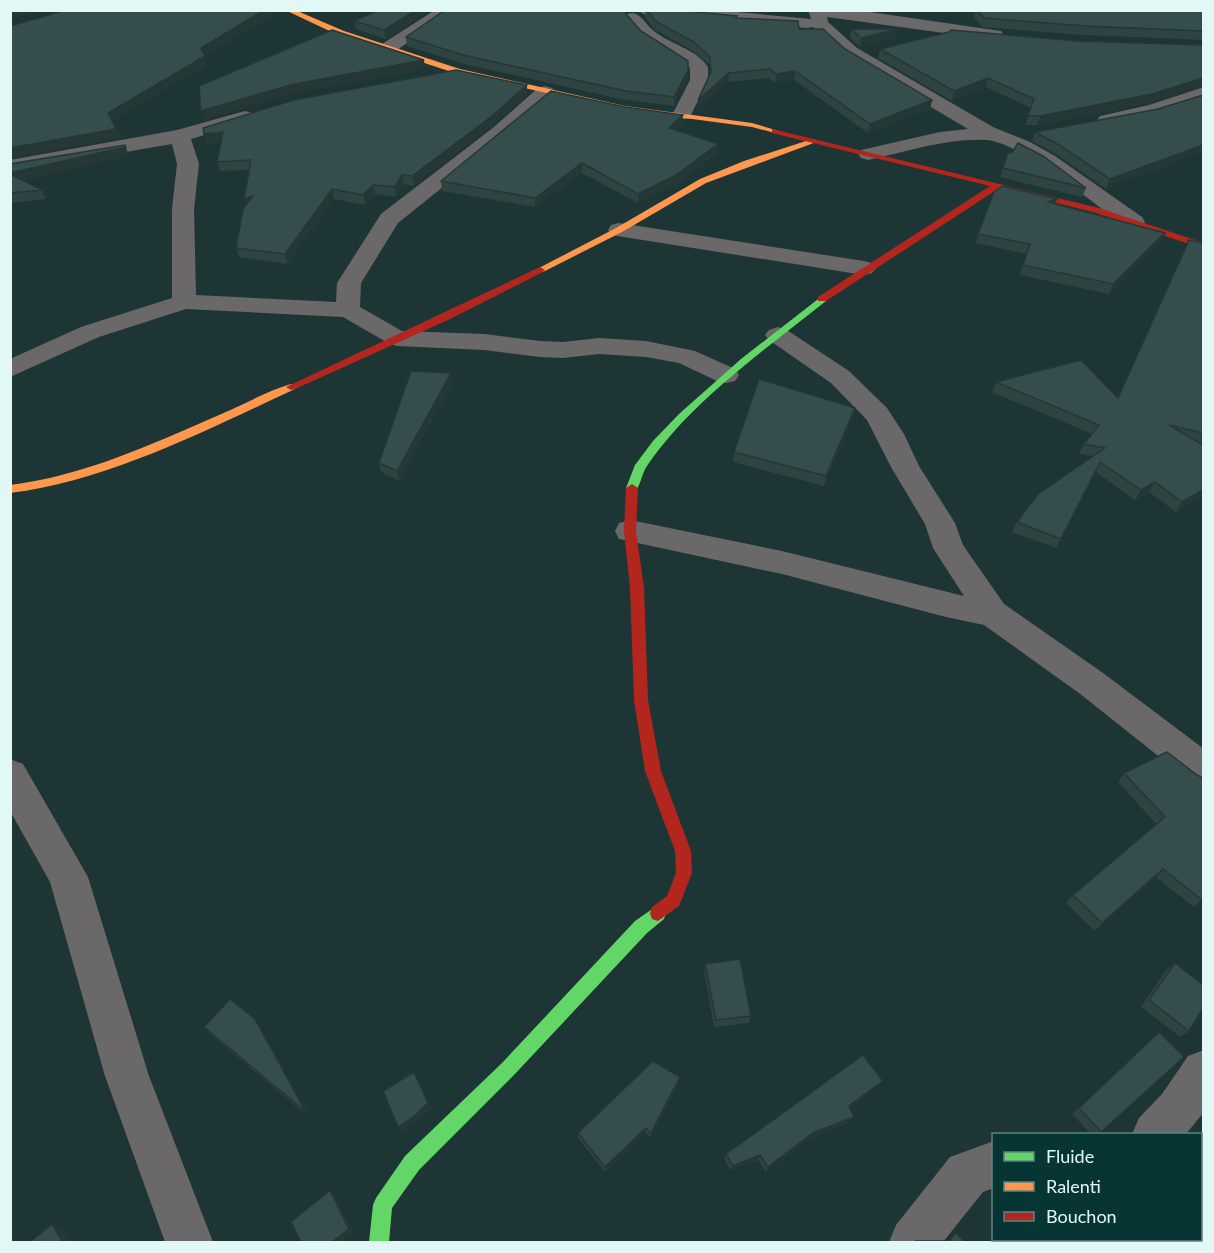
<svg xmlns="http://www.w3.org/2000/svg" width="1214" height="1253" viewBox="0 0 1214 1253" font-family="Lato,sans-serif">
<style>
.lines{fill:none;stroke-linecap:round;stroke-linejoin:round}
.street{fill:#6a6869;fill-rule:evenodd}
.fast{fill:#63d668;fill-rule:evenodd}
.slow{fill:#ff974d;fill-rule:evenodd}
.jam{fill:#b3261e;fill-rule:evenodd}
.wall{fill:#2e4342}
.shaded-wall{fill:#253736}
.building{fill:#354e4d;stroke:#253736;stroke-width:1.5}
</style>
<rect width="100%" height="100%" fill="#1e3535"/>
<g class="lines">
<!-- street -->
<path class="street" d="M435,10H455L394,52H382L379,48L382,44Z
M637,10H715L811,19L808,10H856L1001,31L1004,35L1001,39L995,40L827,17L828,22L857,48L993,127L1030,142L1055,156L1142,217L1145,222L1142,227L1134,229L1126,227C1097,206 1019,141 986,140C947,138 906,152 868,160L861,158L858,154L861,150L940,132L968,129L845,56L813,27L807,28L645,15Z
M633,13C642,15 646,25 654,31C671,45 695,48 708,67V80L689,119H675L672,115L690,80V68C666,47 644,47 624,18L627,14Z
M545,86L552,88L555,92L552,96L508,135L398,223L361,283L360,307L402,331L484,334L540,341L563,342L599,338L646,341L695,351L735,369L739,375L735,381L726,383L717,381L679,363L646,357L599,354L563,358L540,357L484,350L397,346L388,343L343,317L186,309L99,337L10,377V359L81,327L172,298V209L177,164L172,144L10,172V160L177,130L245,111L252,113L255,117L252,121L191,139L199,164L194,209L196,295L336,302L337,283L381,214L494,127L538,88Z
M1204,87V100L1161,114L1107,126L1100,124L1097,120L1100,116L1149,105Z
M619,223L864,261L872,263L876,268L872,273L864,275L611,235L608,230L611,225Z
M778,327L787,330L849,371L887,408L904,434L919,466L955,523L963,545L1004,604L1103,673L1204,749V787L1191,782L1079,693L984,625L946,617L782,574L619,539L615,531L619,523L630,520L782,551L964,596L933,548L925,524L891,467L867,420L831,383L769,340L765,335L769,330Z
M10,759L23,764L88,877L149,1076L213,1242H165L105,1076L50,882L10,811Z
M1204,1050V1112L1186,1134H1132L1139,1118L1162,1094L1188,1056Z
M994,1141V1188L983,1192L943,1242H889L896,1225L950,1157Z"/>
<!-- fast -->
<path class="fast" d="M822,296L827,299L826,301C765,350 691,401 647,466C642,473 641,483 636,491H628L626,488L635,465L653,441L679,414L741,359Z
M658,905L664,907L666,913L664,919L647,933L514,1075L419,1170L392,1208L389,1242H369L373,1205L376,1198L405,1156L502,1063L635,921Z"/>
<!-- slow -->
<path class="slow" d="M285,10H295L344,31L460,69L625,106L752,123L779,131L775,133L752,127L625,110L455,73L338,35Z
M812,139L819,141L706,183L622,232L543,272L535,270L616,228L700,179L744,161Z
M291,384L296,387L295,389C204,431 110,480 10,493V485C84,476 152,444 219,415C243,405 267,391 291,384Z"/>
<!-- jam -->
<path class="jam" d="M772,129L1099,208L1204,243V249L1093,212L998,189L826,301H818V297L990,186L772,133Z
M540,267L545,270L543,272L448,320L295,389L291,390L286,387Z
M632,484L638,488L636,531L644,588L648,700L661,771L691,851L692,873L679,906L658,921L652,919L650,913L652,907L667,896L676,873L675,851L645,771L634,700L630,588L624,531L626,488Z"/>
</g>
<!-- wall -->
<path class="wall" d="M379,10H430L386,39L356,29L354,21Z
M645,10H674L737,16V18L799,29L845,49L932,100L930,109L868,133L794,80L775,83L769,78L728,82L697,109L710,74V65L693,51L655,30L645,17Z
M975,10H1203V40L1083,35L982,27L974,17Z
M626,14L641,31L688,79L674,106L625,100L464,64L407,46L406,37Z
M851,29L895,38L860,47L850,38Z
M1078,41L1203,45V86L1148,103L1037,125H1025L1031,108L986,87L952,101L878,58L880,49Z
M527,94L493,125L414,186L404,184L396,197L375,194L365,205L334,199L287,264L239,257L236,248L246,205L250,170L220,171L217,162L221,142L206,144L204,134Z
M1158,109L1106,189L1056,154L1032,141L1035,132Z
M682,124L676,130L718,144L717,153L676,185L638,203L582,173L535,207L442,191L441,181Z
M1012,153L1086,188L1082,197L1000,177L1003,168Z
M129,156L23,180L42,190L46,199L10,203V164Z
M1057,199L1055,204L1165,233L1161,243L1109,294L1020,275L1026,254L976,243L978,234Z
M1203,243V444H1202L1203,496L1176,512L1149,492L1135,500L1096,472L1056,548L1012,532L1017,522L1093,456L1079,454L1084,444L1092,434L992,392L996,382L1118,397Z
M451,373L453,383L399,481L381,472L379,463Z
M855,408L853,418L824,486L733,462L734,452Z
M1167,752L1203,898L1194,907L1156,877L1095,931L1066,903L1073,895L1156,824L1118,782L1124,773Z
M1175,963L1189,1031L1180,1037L1141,1007L1166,970Z
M705,964L751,1016L749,1023L714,1027L704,971Z
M255,1019L260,1026L308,1112L305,1114L210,1034L204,1027Z
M1159,1032L1101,1132L1097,1134H1091L1072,1114L1151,1039Z
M679,1083L650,1138L646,1133L605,1172L578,1138V1133Z
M878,1087L850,1108V1122L810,1139L766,1172L758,1160L730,1170L724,1159L726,1154Z"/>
<!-- shaded-wall -->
<path class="shaded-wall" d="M12,10H43L10,20V11Z
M264,10H278V12L203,57L201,48Z
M416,10H430L386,39L384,30Z
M897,29L895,38L860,47L861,38Z
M205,56L207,65L112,122L108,113Z
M424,60L425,69L292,94L204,120L201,111L290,85Z
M688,70V79L674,106V97Z
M795,71L794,80L775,83L776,74Z
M729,73L728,82L697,109L698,100Z
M988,78L986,87L952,101L954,91Z
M1203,78V86L1148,103L1037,125L1040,116Z
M527,85V94L493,125L414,186L412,176Z
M932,100L930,109L868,133L870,124Z
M683,115L682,124L668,137L669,128Z
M116,129L120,138L10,158V148Z
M223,132L226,141L206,144L204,134Z
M718,144L717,153L676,185L638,203V194Z
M1203,145V152L1106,189L1110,179Z
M126,147L129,156L12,183L10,178V173Z
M582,163V173L535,207V198Z
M402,175L404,184L396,197L395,187Z
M373,185L375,194L365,205L363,195Z
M332,189L334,199L287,264L285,254Z
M253,196L247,209L244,199Z
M1057,199L1053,209L1048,202Z
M1165,233L1161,243L1109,294L1113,284Z
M451,373L453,383L399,481L397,471Z
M855,408L853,418L824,486L826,476Z
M1155,482L1149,492L1135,500L1141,490Z
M1203,490V496L1176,512L1182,502Z
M1163,869L1156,877L1095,931L1102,923Z
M255,1019L260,1026L308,1112L305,1114L301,1108Z
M414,1072L431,1109L415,1124L402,1132L398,1127Z
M680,1077L679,1083L650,1138L651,1133Z
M883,1081L878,1087L845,1112L849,1106Z
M854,1117L850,1122L810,1139L766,1172L768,1167L813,1133Z
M646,1128V1133L605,1172V1167Z
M760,1155L758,1160L730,1170L733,1166Z
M330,1190L335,1195L354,1233L341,1242H332Z
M52,1224L62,1228L70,1242H63Z"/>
<!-- building -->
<path class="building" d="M66,10H264L201,48L205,56L108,113L116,129L10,148V26Z
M379,10H416L384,30L354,21Z
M445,10H625L626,14L641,31L688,61V70L674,97L626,91L463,55L406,37Z
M647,10H674L737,16L736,18L798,21L799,29H823L845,49L932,100L870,124L795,71L776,74L770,69L729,73L698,100L711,72L710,57L694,42L655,21Z
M977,10H1203V31L1086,26L995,19L984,18Z
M851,29H897L861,38Z
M332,30L424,60L290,85L201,111L199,86Z
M951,30L1078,41L1203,45V78L1152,94L1040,116H1028L1034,99L988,78L954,91L880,49L949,32Z
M456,70L527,85L492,116L412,176L402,175L395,187L373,185L363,195L332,189L285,254L236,248L243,209L253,196L244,199L251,160L217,162L223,132L204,134L203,128L294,100Z
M551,91L625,107L683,115L669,128L718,144L676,175L638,194L582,163L535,198L441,181Z
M1203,95V145L1110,179L1059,145L1035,132L1158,109Z
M1018,143L1043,156L1086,188L1003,168L1008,153H1012Z
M125,145L126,147L10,173V164Z
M10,174L42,190L10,193Z
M1003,186L1057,199L1048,202L1165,233L1113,284L1023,265L1030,244L978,234L994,192Z
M1189,240L1203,243V433L1169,425L1203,445V490L1182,502L1155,482L1141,490L1100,462L1061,539L1017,522L1038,494L1105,448L1084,444L1099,425L996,382L1081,360L1118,398Z
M411,371L451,373L397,471L379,463Z
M759,379L855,408L826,476L734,452Z
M1167,752L1197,775L1203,778V898L1202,900L1163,869L1102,923L1073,895L1165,817L1124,773Z
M740,959L751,1016L716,1020L705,964Z
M1175,963L1203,985V1008L1189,1031L1149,1000Z
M230,999L255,1019L303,1107L301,1108L204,1027Z
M1159,1032L1184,1057L1101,1132L1079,1108Z
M863,1055L883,1081L849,1106L854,1117L813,1133L768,1167L760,1155L733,1166L726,1154Z
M653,1061L680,1077L651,1133L646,1128L605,1167L578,1133Z
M414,1072L428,1103L412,1118L398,1127L383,1091Z
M330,1190L349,1229L332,1242H301L291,1222Z
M52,1224L63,1242H30Z
M956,1233L965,1242H917L915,1241H949Z"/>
<!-- border -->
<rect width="1214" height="1253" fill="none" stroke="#e2f8f7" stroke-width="24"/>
<!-- legend -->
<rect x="992" y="1133" width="210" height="108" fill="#073534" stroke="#5f8382" stroke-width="1.5"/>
<rect x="1004" y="1152" width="30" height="9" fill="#63d668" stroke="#5f8382" stroke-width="1.5"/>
<text x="1046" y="1163" font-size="18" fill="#e2f8f7">Fluide</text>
<rect x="1004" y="1182" width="30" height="9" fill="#ff974d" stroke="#5f8382" stroke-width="1.5"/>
<text x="1046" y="1193" font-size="18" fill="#e2f8f7">Ralenti</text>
<rect x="1004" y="1212" width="30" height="9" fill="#b3261e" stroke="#5f8382" stroke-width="1.5"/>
<text x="1046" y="1223" font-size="18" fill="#e2f8f7">Bouchon</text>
</svg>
